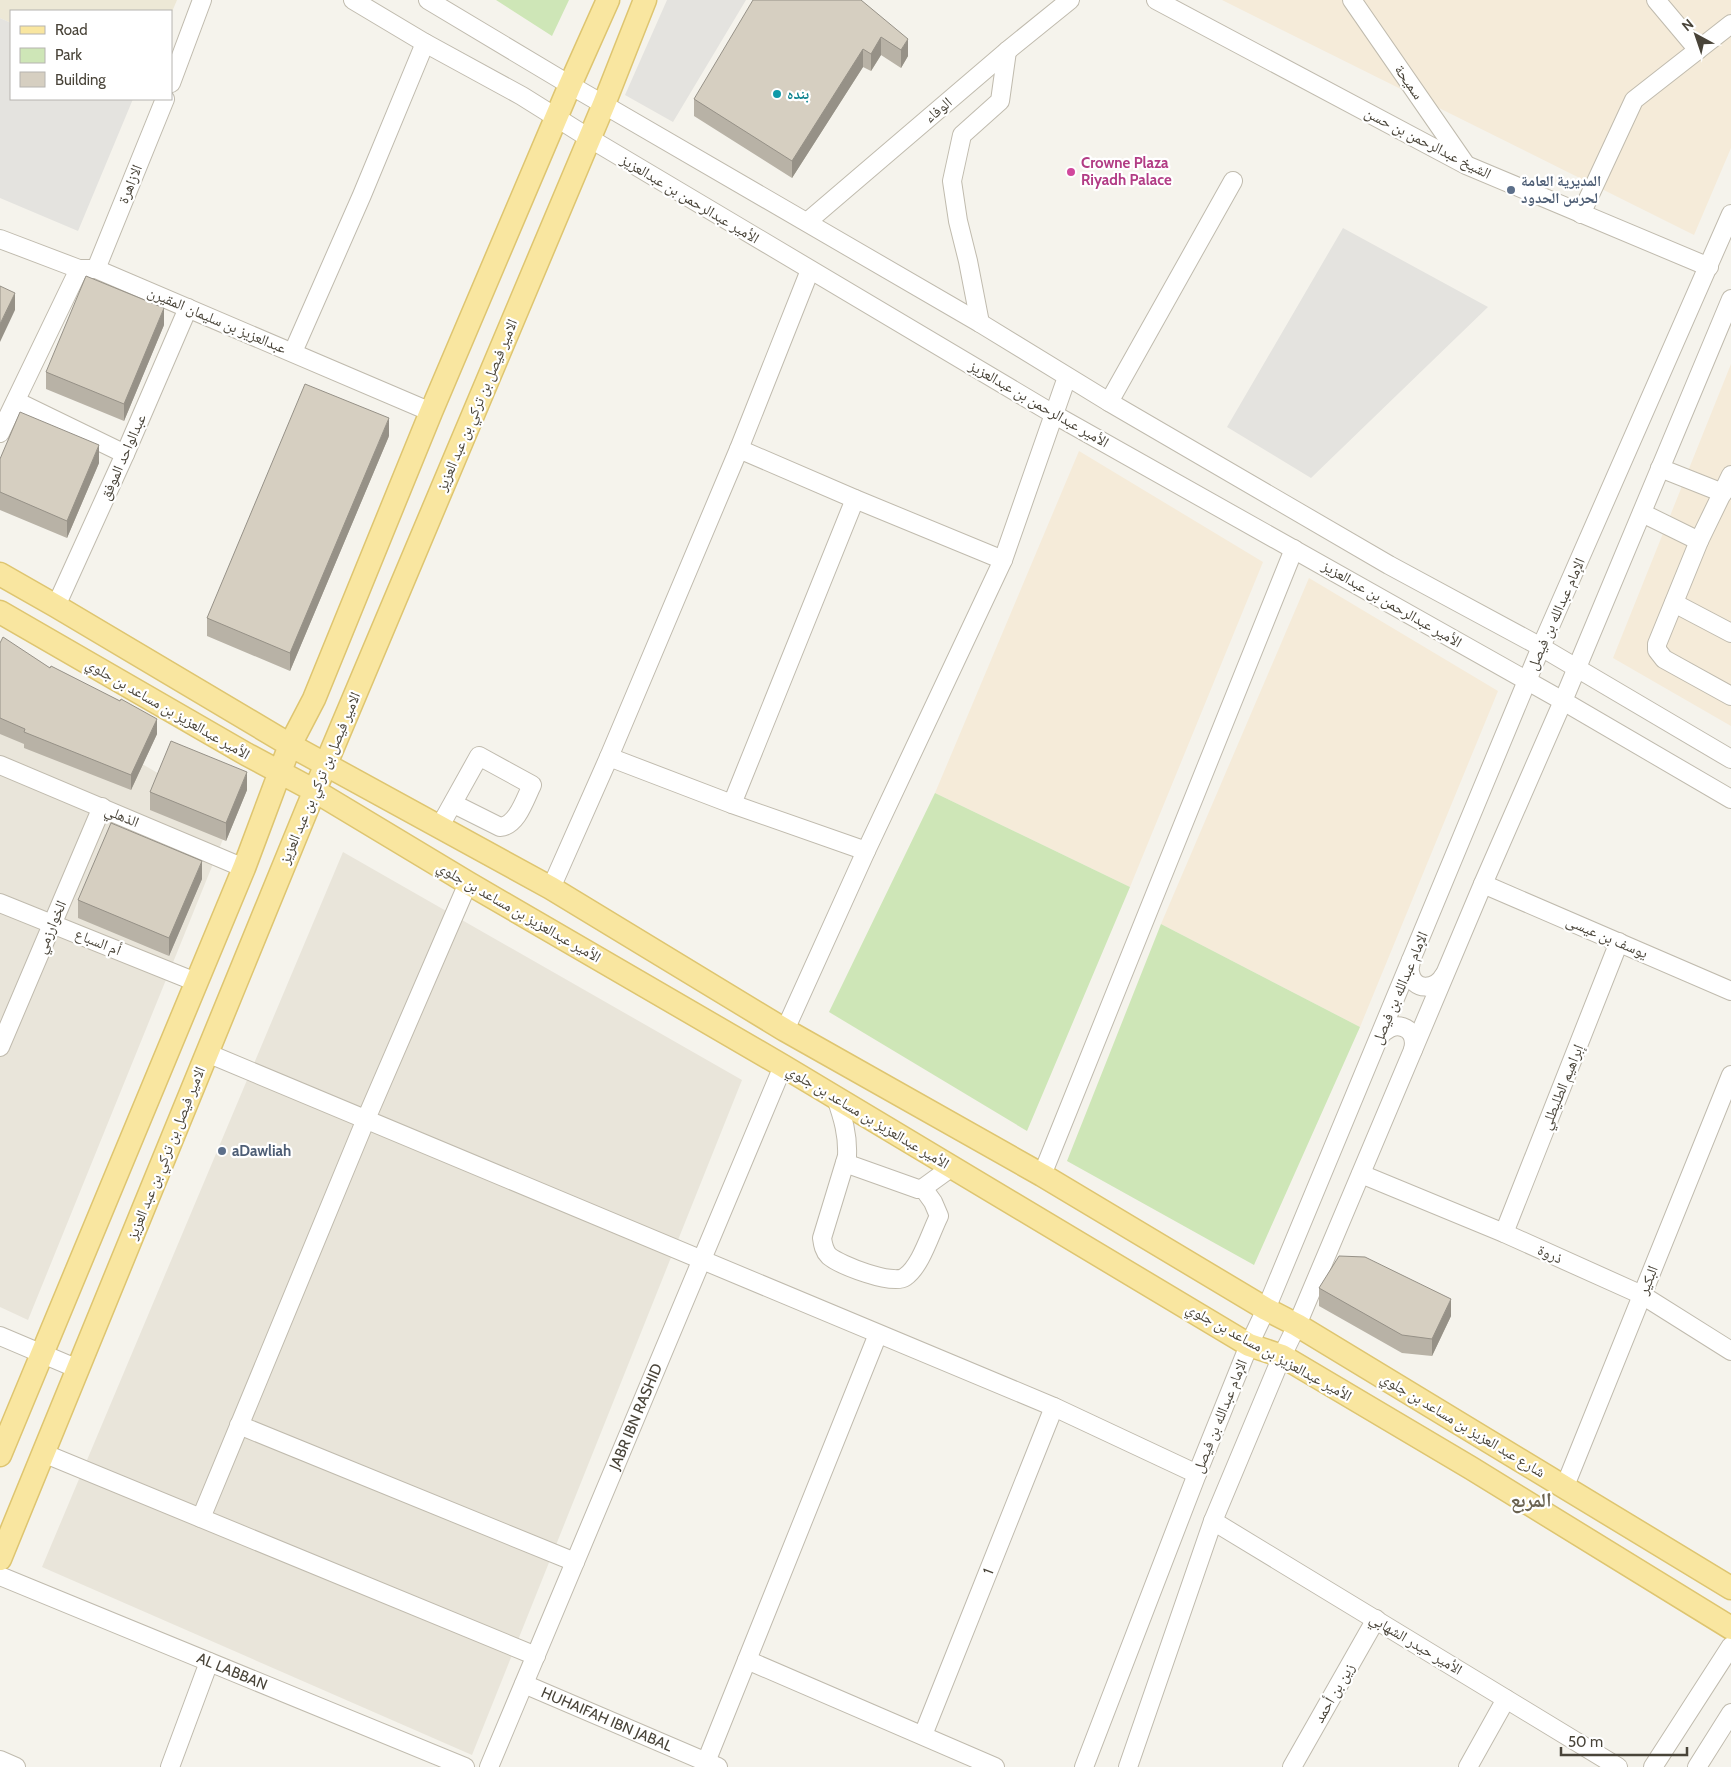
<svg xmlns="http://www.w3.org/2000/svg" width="1731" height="1767" viewBox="0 0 1731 1767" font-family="Cabin,'Noto Naskh Arabic',sans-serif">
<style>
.residential{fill:#e9e5da}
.commercial{fill:#f5ebd9}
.education{fill:#ede8d6}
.green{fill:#cee6b7}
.parking{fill:#e4e3df}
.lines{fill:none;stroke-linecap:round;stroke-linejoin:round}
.minor-casing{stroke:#c0bbae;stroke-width:20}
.major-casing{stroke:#dec570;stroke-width:25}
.minor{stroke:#fff;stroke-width:18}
.major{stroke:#f9e6a0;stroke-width:22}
.wall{fill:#b8b2a6}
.shaded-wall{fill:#969187}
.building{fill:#d6cfc1;stroke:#969187}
.culture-dot{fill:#0f9aa8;stroke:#fff;stroke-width:2}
.hotel-dot{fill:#d1479c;stroke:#fff;stroke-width:2}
.service-dot{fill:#5c6f8a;stroke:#fff;stroke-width:2}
.labels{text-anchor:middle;stroke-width:4.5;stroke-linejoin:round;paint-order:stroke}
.street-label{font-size:15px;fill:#494439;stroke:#fff}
.culture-label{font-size:15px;font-weight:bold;fill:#0d838f;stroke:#fff;text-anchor:start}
.hotel-label{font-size:15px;font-weight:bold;fill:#b23c85;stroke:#fff;text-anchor:start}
.service-label{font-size:15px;font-weight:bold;fill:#4e5e75;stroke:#fff;text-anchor:start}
.district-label{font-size:20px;font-weight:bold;fill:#6b6351;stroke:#fff}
</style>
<rect width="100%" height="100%" fill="#f5f3ec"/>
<!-- residential -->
<path class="residential" d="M0,680L232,817L28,1320L0,1307Z
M343,852L742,1080L472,1755L42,1567Z"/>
<!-- commercial -->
<path class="commercial" d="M1222,0H1731V148L1694,235Z
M1731,364V726L1613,658Z
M1079,451L1263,562L1130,887L935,793Z
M1309,578L1498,691L1360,1027L1161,924Z"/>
<!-- education -->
<path class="education" d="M0,0H177L171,14V11H11V23L0,18Z"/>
<!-- green -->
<path class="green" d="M496,0H569L552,36Z
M935,793L1130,887L1027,1131L829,1012Z
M1161,924L1360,1027L1254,1265L1067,1161Z"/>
<!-- parking -->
<path class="parking" d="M667,0H746L673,122L625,95Z
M0,18L11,23V99H133L78,231L0,198Z
M1343,228L1488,307L1311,478L1227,427Z"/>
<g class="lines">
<!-- minor casing -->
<g class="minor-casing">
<g id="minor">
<path d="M353,0L425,43L522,96L589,138L1055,415L1563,701L1731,799"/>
<path d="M428,0L570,85L980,323L1109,402L1389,565L1541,647L1731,759"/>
<path d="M1156,0L1466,165L1709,267"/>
<path d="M1352,0L1464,162"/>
<path d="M1656,0L1698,50"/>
<path d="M171,83L202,0"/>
<path d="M1581,214L1634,100L1731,24"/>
<path d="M807,222L1007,51L1070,0"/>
<path d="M0,239L79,269H96L431,412"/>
<path d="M96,269L165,99"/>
<path d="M980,323L968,261L958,221L952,181L962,135L1000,101L1007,51"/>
<path d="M293,352L362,195L425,43"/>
<path d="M16,401L125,454"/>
<path d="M1109,402L1233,181"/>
<path d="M0,433L79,269"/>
<path d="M739,449L855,499L1003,560"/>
<path d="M1660,468L1723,493"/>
<path d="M1731,475L1699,541L1657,644V650L1664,659L1731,696"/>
<path d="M1642,513L1699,541"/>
<path d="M1674,603L1731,633"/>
<path d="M56,606L125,454L188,308"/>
<path d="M609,757L732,804L866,851"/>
<path d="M0,765L244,868"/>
<path d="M732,804L855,499"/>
<path d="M440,826L479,756L532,785C525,799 517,826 500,827L454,804"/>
<path d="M1483,884L1731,991"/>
<path d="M551,888L609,757L739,449L810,270"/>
<path d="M0,903L196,982"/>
<path d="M1411,960C1411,964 1409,968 1410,972C1413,992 1436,990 1444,975"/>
<path d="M785,1030L866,851L1003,560L1067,377"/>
<path d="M1379,1038C1391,1018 1419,1025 1413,1050"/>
<path d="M0,1047L102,807"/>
<path d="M207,1053L1054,1407L1197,1474"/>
<path d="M836,1098C843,1118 848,1135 847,1156L822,1238C823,1245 824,1251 829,1256C840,1265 893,1286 905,1277C921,1266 930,1234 939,1216L933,1202L923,1188"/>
<path d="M845,1163L918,1189L923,1188L952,1167"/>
<path d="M1361,1174L1504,1233L1642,1295L1731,1351"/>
<path d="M1042,1175L1294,549"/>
<path d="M1504,1233L1619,942"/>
<path d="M0,1336L78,1369"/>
<path d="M239,1425L575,1562"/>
<path d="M43,1453L536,1656"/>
<path d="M1565,1486L1731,1075"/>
<path d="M201,1518L366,1119L468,883"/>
<path d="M1213,1521L1618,1767"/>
<path id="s1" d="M0,1576L465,1767"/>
<path d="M747,1660L995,1767"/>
<path id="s2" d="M524,1684L718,1767"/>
<path id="s3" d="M923,1735L1054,1407"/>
<path d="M0,1760L16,1767"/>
<path d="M706,1762L878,1334"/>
<path d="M170,1767L209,1662"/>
<path id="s4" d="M489,1767L783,1066"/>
<path d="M1084,1767L1197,1474L1249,1345L1266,1309L1541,647L1731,214"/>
<path d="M1128,1767L1213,1521L1282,1356L1297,1325L1483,884L1563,701L1731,299"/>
<path d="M1292,1767L1376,1619"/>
<path d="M1468,1767L1506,1699"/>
<path d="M1653,1767L1731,1646"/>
<path d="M1697,1767L1731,1713"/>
</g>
</g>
<!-- major casing -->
<g class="major-casing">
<path id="major" d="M0,574L56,606L290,745L551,888L785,1030L1042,1175L1266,1309L1297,1325L1731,1588
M0,612L246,754L315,791L468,883L783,1066L1249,1345L1282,1356L1471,1468L1731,1628
M0,1455L244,868L290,745L314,699L431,412L570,85L608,0
M0,1559L307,809L604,104L645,0"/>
</g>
<!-- minor -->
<use href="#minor" class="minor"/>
<!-- major -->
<use href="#major" class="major"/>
</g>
<!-- wall -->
<path class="wall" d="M861,0L908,56L901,68L881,55L871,71L863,67L792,178L694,116V99Z
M164,325L124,421L46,389V372Z
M389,436L290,671L207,636V618Z
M0,459L99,463L67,538L0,510Z
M0,643L50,668L120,701L157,734L131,790L24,748V744L0,734Z
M247,790L226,841L150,810V792Z
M202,879L169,956L78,918V900Z
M1319,1288L1451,1316L1432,1356L1402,1353L1319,1306Z"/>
<!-- shaded-wall -->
<path class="shaded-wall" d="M881,37V55L871,71V54Z
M908,39V56L901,68V50Z
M863,49V67L792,178V161Z
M15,293V310L0,342V324Z
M164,308V325L124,421V404Z
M389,418V436L290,671V653Z
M99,445V463L67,538V521Z
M157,719V734L131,790V775Z
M247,772V790L226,841V823Z
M202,861V879L169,956V938Z
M1451,1299V1316L1432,1356V1339Z"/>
<!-- building -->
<path class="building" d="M753,0H861L908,39L901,50L881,37L871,54L863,49L792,161L694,99Z
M86,276L164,308L124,404L46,372Z
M0,286L15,293L0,324Z
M305,384L389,418L290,653L207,618Z
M20,412L99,445L67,521L0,492V459Z
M3,637L50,668L51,666L120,701L121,699L157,719L131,775L24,732L25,729L0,718V643Z
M171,741L247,772L226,823L150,792Z
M111,823L202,861L169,938L78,900Z
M1339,1256L1365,1257L1451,1299L1432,1339L1402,1335L1319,1288Z"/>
<!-- markers -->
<circle class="culture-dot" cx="777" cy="94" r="5"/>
<circle class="hotel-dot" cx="1071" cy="172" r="5"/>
<g class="service-dot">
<circle cx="1511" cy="190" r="5"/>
<circle cx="222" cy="1151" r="5"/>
</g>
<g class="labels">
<!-- street labels -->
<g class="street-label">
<text transform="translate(1409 82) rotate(55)" y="5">سميحة</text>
<text transform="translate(938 110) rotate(-40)" y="5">الوفاء</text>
<text transform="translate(1428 143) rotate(27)" y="5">الشيخ عبدالرحمن بن حسن</text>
<text transform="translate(130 184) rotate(-68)" y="5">الازاهرة</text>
<text transform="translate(690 199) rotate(31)" y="5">الأمير عبدالرحمن بن عبدالعزيز</text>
<text transform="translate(217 320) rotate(23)" y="5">عبدالعزيز بن سليمان المقيرن</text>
<text transform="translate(1039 404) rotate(30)" y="5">الأمير عبدالرحمن بن عبدالعزيز</text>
<text transform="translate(477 405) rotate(-67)" y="5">الامير فيصل بن تركي بن عبد العزيز</text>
<text transform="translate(123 457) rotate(-66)" y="5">عبدالواحد الموفق</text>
<text transform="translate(1392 604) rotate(30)" y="5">الأمير عبدالرحمن بن عبدالعزيز</text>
<text transform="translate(1556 614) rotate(-66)" y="5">الإمام عبدالله بن فيصل</text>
<text transform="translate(168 709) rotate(30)" y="5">الأمير عبدالعزيز بن مساعد بن جلوي</text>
<text transform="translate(320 778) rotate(-67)" y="5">الامير فيصل بن تركي بن عبد العزيز</text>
<text transform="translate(122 816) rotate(23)" y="5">الذهلي</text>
<text transform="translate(519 912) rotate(30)" y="5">الأمير عبدالعزيز بن مساعد بن جلوي</text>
<text transform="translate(51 927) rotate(-67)" y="5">الخوارزمي</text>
<text transform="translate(1607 937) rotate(23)" y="5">يوسف بن عيسى</text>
<text transform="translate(98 942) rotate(22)" y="5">أم السباع</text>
<text transform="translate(1400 988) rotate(-67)" y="5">الإمام عبدالله بن فيصل</text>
<text transform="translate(1562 1087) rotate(-68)" y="5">إبراهيم الطليطلي</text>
<text transform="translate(868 1117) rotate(31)" y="5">الأمير عبدالعزيز بن مساعد بن جلوي</text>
<text transform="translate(166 1153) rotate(-68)" y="5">الامير فيصل بن تركي بن عبد العزيز</text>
<text transform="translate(1550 1254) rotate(24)" y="5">ذروة</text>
<text transform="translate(1648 1280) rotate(-68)" y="5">البكير</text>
<text transform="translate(1269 1352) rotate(29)" y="5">الأمير عبدالعزيز بن مساعد بن جلوي</text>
<text transform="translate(1220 1416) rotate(-68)" y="5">الإمام عبدالله بن فيصل</text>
<text dy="5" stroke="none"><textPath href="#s4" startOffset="380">JABR IBN RASHID</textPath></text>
<text transform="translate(1463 1425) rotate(31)" y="5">شارع عبد العزيز بن مساعد بن جلوي</text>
<text dy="5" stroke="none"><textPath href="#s3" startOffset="176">1</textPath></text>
<text transform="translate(1416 1644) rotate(31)" y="5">الأمير حيدر الشهابي</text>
<text dy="5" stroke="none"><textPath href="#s1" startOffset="251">AL LABBAN</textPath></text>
<text transform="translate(1334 1693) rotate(-60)" y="5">زين بن أحمد</text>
<text dy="5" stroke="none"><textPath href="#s2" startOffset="90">HUHAIFAH IBN JABAL</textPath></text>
</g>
<!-- culture labels -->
<g class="culture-label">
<text x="787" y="99">بنده</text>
</g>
<!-- hotel labels -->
<g class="hotel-label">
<text x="1081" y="168">Crowne Plaza<tspan x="1081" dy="17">Riyadh Palace</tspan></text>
</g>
<!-- service labels -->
<g class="service-label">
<text x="1521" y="186">المديرية العامة<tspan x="1521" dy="17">لحرس الحدود</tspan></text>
<text x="232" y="1156">aDawliah</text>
</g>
<!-- district labels -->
<g class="district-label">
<text x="1531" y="1507">المربع</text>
</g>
</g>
<!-- legend -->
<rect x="10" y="10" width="162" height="90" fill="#ffffff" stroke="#b6b4b0"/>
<rect x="20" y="26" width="25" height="8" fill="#f9e6a0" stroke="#b6b4b0"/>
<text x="55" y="35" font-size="15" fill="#494439">Road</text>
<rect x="20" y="48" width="25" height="15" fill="#cee6b7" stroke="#b6b4b0"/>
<text x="55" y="60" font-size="15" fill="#494439">Park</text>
<rect x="20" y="72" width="25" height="15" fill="#d6cfc1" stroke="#b6b4b0"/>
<text x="55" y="85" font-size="15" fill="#494439">Building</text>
<!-- north arrow -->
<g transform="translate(1696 35) rotate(320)" stroke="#ffffff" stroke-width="4" paint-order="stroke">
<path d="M0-4L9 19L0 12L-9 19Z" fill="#494439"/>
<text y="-8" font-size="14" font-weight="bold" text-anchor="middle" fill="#494439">N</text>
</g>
<!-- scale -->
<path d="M1561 1747v8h126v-8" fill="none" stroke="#494439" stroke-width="2.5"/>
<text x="1568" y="1747" font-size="15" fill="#494439" stroke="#ffffff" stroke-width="4" paint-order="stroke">50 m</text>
</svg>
